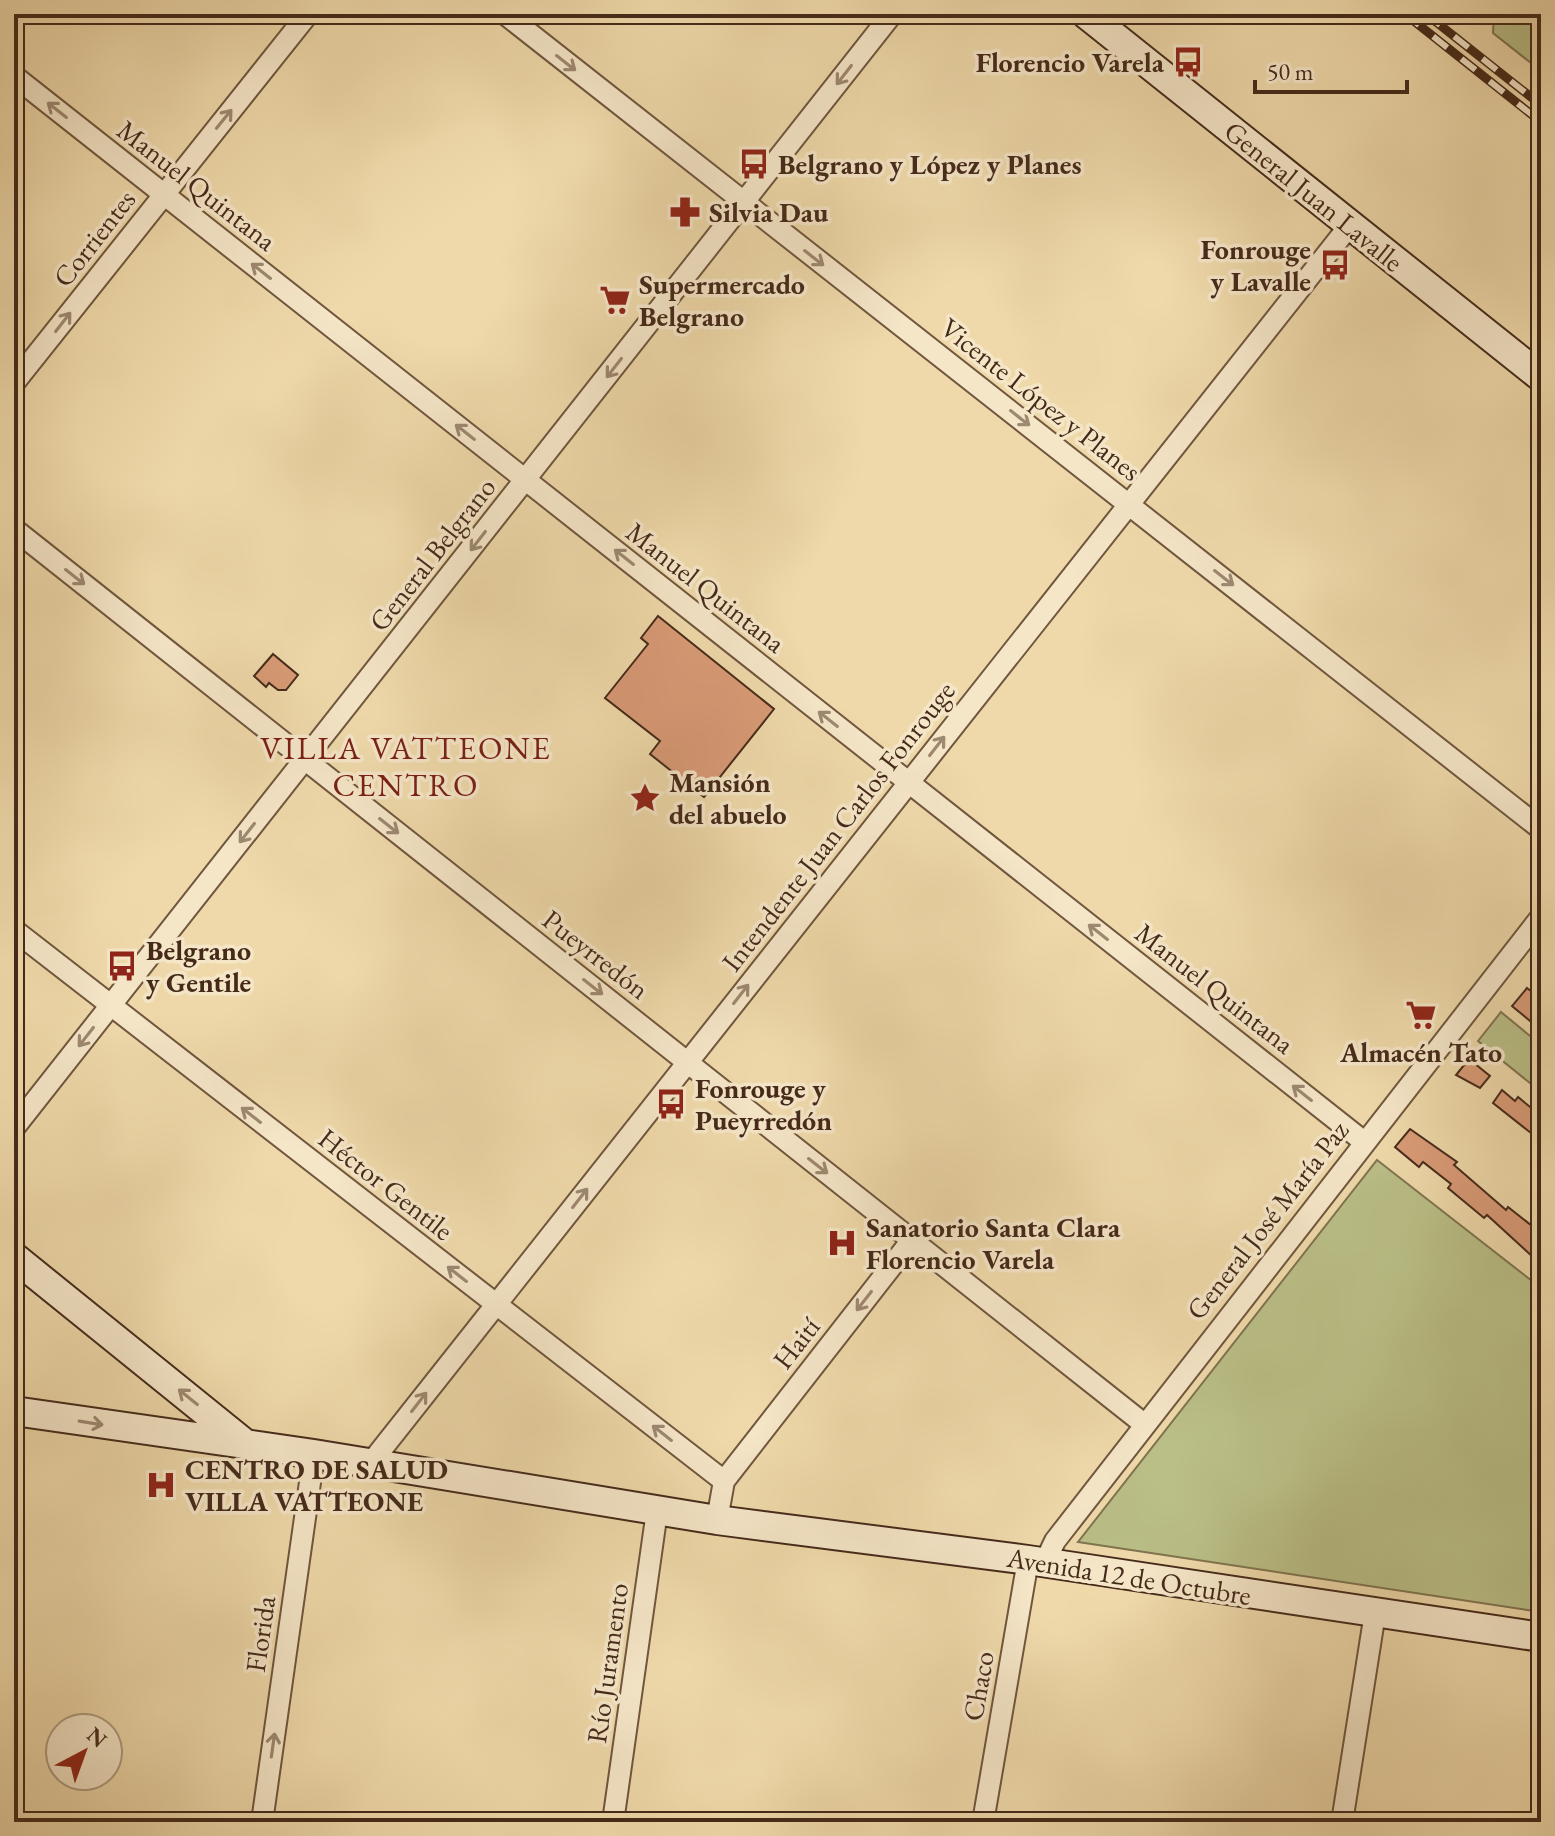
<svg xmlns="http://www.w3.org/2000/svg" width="1555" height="1836" viewBox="0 0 1555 1836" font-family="'EB Garamond',serif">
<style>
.green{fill:#babf87;stroke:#807450;stroke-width:2}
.building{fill:#d99b77;stroke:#452a1a;stroke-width:2}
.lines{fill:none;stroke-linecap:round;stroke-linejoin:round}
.street-casing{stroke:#70563e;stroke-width:24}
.secondary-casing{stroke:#452a1a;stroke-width:32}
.street{stroke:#f5e6c8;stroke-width:20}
.secondary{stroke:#f5e6c8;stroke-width:28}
.rail-casing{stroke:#452a1a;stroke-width:9}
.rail{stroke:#f5e6c8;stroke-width:6;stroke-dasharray:18;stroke-linecap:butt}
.oneway{stroke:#9d8871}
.labels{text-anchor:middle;stroke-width:7;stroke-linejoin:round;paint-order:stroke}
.poi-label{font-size:28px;font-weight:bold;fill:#452a1a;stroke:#f5e6c8;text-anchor:start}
.street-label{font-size:28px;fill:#452a1a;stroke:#f5e6c8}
.quarter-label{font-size:32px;letter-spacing:2px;fill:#7a1f14;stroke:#f5e6c8}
</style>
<rect width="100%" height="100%" fill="#efd9aa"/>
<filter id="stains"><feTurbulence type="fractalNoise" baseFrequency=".0025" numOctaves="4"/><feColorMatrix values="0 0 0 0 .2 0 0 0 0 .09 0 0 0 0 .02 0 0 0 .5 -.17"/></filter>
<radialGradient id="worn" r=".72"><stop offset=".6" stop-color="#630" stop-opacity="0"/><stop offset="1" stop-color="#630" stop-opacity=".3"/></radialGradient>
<!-- green -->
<path class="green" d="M1494,14H1541V71L1493,33Z
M1501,1012L1541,1045V1092L1478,1041Z
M1377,1160L1541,1288V1612L1078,1542Z"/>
<!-- building -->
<path class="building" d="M658,616L774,709L704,797L650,754L660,741L605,698L648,644L641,638Z
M273,654L298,675L286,690H278L269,683L266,687L254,676Z
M1527,988L1541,999V1030L1512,1006Z
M1469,1059L1490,1076L1480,1088L1456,1075Z
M1502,1090L1515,1101L1518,1097L1541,1116V1141L1493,1103Z
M1410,1129L1457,1162L1454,1165L1506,1210L1508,1207L1541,1233V1247L1533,1257L1487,1215L1484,1218L1448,1188L1451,1184L1423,1162L1419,1167L1395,1147Z"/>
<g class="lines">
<!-- street casing -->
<g class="street-casing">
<path id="street" d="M505,14L1541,829
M14,76L1363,1141
M14,383L308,14
M14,529L1144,1424
M14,930L724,1481
M14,1128L892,14
M370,1464L1350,225
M717,1520L724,1481L912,1240
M1045,1562L1055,1541L1541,917
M262,1822L314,1454
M613,1822L657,1511
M983,1822L1028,1560
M1342,1822L1375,1613"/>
</g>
<!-- secondary casing -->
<g class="secondary-casing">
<path id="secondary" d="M1086,14L1541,377
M14,1257L248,1446
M14,1411L314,1454L717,1520L1028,1560L1541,1637"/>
</g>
<!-- street -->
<use href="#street" class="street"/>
<!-- secondary -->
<use href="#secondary" class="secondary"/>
<!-- rail casing -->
<g class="rail-casing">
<path id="rail" d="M1405,14L1541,122
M1426,14L1541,105"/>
</g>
<!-- rail -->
<use href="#rail" class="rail"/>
</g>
<!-- one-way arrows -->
<defs><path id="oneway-shaft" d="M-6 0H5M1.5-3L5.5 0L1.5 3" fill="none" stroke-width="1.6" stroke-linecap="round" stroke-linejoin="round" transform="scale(2)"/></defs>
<g class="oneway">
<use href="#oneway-shaft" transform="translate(566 63) rotate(38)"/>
<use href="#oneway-shaft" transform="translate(844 75) rotate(128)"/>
<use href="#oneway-shaft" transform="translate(57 110) rotate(-142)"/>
<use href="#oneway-shaft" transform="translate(224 119) rotate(-51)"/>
<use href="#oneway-shaft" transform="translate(814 258) rotate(38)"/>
<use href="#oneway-shaft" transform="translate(261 271) rotate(-142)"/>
<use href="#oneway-shaft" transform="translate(63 322) rotate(-52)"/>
<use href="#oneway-shaft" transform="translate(614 368) rotate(128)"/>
<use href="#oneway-shaft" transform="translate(1020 418) rotate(38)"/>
<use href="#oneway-shaft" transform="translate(465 432) rotate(-142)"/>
<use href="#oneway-shaft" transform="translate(478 541) rotate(128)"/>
<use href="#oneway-shaft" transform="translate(624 557) rotate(-142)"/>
<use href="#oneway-shaft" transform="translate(75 577) rotate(38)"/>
<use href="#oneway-shaft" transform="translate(1224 578) rotate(38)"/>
<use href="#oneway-shaft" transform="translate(828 719) rotate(-142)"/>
<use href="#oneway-shaft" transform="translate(937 746) rotate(-52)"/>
<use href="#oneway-shaft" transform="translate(389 826) rotate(38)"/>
<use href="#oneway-shaft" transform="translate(247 833) rotate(128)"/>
<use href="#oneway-shaft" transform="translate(1098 932) rotate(-142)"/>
<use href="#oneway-shaft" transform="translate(593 987) rotate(38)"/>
<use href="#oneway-shaft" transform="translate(741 994) rotate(-52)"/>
<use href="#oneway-shaft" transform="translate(86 1037) rotate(128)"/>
<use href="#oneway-shaft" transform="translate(1302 1093) rotate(-142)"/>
<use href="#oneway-shaft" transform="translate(251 1115) rotate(-142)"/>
<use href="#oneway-shaft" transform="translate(818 1166) rotate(38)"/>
<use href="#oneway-shaft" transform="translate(580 1198) rotate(-52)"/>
<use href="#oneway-shaft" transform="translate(457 1274) rotate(-142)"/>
<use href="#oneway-shaft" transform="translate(864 1301) rotate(128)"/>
<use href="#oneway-shaft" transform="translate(188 1397) rotate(-141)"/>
<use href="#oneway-shaft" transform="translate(419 1402) rotate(-52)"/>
<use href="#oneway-shaft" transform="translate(91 1423) rotate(9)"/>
<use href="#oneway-shaft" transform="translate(662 1433) rotate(-142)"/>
<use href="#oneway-shaft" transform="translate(273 1745) rotate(-82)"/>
</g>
<!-- icons -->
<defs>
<g id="bus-bare" transform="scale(2.4)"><path d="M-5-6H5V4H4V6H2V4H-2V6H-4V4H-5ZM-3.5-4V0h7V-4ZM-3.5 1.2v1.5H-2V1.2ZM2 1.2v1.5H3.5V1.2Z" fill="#8f2418" stroke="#f5e6c8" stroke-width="2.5" paint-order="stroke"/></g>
<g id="pharmacy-bare" transform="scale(2.4)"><path d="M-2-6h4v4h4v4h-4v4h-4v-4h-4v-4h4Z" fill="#8f2418" stroke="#f5e6c8" stroke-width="2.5" paint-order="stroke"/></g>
<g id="supermarket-bare" transform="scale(2.4)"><path d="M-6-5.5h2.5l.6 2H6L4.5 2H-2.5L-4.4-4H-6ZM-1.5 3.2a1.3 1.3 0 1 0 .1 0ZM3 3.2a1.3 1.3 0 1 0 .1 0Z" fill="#8f2418" stroke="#f5e6c8" stroke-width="2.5" paint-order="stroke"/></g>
<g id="sight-bare" transform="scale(2.4)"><path d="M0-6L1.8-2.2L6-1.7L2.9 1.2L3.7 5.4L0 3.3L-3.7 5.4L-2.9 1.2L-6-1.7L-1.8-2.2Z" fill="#8f2418" stroke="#f5e6c8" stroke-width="2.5" paint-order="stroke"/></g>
<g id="hospital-bare" transform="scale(2.4)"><path d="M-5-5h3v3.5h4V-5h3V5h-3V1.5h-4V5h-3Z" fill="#8f2418" stroke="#f5e6c8" stroke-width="2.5" paint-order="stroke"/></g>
</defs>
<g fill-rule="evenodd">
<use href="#bus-bare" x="1188" y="62"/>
<use href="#bus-bare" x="754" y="164"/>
<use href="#pharmacy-bare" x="685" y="212"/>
<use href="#bus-bare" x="1335" y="265"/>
<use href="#supermarket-bare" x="615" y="300"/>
<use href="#sight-bare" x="645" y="798"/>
<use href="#bus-bare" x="122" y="966"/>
<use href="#supermarket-bare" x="1421" y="1015"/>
<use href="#bus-bare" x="671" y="1104"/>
<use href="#hospital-bare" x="842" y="1243"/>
<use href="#hospital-bare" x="161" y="1485"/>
</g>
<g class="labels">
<!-- poi labels -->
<g class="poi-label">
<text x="1164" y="72" text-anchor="end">Florencio Varela</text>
<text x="778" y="174">Belgrano y López y Planes</text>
<text x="709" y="222">Silvia Dau</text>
<text x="1311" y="259" text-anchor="end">Fonrouge<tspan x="1311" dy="32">y Lavalle</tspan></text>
<text x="639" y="294">Supermercado<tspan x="639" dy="32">Belgrano</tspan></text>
<text x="669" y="792">Mansión<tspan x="669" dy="32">del abuelo</tspan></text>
<text x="146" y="960">Belgrano<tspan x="146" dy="32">y Gentile</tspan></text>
<text x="1421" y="1062" text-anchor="middle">Almacén Tato</text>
<text x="695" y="1098">Fonrouge y<tspan x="695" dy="32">Pueyrredón</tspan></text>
<text x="866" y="1237">Sanatorio Santa Clara<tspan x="866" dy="32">Florencio Varela</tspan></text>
<text x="185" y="1479">CENTRO DE SALUD<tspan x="185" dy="32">VILLA VATTEONE</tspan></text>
</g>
<!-- street labels -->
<g class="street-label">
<text transform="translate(197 185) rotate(38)" y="10">Manuel Quintana</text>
<text transform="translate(1314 196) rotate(39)" y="10">General Juan Lavalle</text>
<text transform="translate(94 238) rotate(-52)" y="10">Corrientes</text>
<text transform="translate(1041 399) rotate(38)" y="10">Vicente López y Planes</text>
<text transform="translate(432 554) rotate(-52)" y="10">General Belgrano</text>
<text transform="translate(706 587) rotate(38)" y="10">Manuel Quintana</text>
<text transform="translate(838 826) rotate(-52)" y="10">Intendente Juan Carlos Fonrouge</text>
<text transform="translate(596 954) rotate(38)" y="10">Pueyrredón</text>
<text transform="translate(1215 988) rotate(38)" y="10">Manuel Quintana</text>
<text transform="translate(386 1184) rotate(38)" y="10">Héctor Gentile</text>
<text transform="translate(1267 1220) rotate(-52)" y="10">General José María Paz</text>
<text transform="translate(796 1343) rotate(-52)" y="10">Haití</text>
<text transform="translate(1129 1576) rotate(9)" y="10">Avenida 12 de Octubre</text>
<text transform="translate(260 1634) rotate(-82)" y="10">Florida</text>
<text transform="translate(607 1663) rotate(-82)" y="10">Río Juramento</text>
<text transform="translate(978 1686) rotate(-80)" y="10">Chaco</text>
</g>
<!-- quarter labels -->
<g class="quarter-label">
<text x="406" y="759">VILLA VATTEONE<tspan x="406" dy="37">CENTRO</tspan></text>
</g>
</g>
<!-- margin -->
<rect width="1555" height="1836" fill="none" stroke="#efd9aa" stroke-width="48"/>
<rect x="16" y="16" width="1523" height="1804" fill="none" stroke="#452a1a" stroke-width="4"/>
<rect x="24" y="24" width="1507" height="1788" fill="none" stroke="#452a1a" stroke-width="2"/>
<!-- north arrow -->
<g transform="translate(84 1752) rotate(41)"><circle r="38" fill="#f5e6c8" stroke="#af9b82" stroke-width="2"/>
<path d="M0-6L14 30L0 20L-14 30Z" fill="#8f2418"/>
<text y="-12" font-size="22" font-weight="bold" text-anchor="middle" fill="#452a1a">N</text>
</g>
<!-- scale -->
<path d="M1255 80v12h152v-12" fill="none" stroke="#452a1a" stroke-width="4"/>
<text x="1267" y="80" font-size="24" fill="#452a1a" stroke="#f5e6c8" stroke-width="6" paint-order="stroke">50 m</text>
<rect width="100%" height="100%" filter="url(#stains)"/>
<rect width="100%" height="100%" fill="url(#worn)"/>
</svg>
